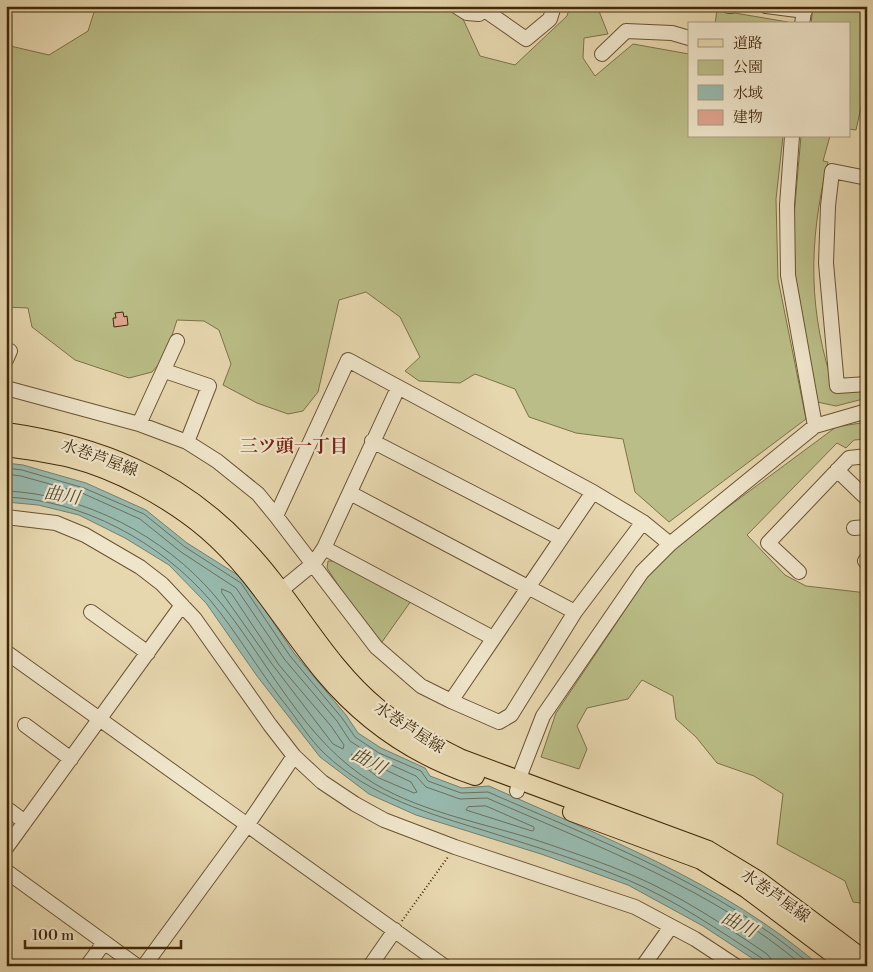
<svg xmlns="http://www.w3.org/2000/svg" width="873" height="972" viewBox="0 0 873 972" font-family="'Libre Bodoni','Noto Serif JP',serif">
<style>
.green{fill:#babd87;stroke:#7d7247}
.water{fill:#97b9ae;stroke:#747f6b}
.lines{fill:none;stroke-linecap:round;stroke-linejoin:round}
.shore{stroke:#6c705a;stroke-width:1}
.building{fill:#dfa48f;stroke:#402707}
.minor-casing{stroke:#6a5331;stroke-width:16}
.major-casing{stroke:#402707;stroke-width:20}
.path{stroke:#402707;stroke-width:2;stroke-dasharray:1 2.5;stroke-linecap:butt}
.minor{stroke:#efe5cb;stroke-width:14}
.major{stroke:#e7d7af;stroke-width:18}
.labels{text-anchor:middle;stroke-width:4.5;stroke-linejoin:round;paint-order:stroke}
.street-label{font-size:16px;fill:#402707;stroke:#efe5cb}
.neighbourhood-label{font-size:18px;font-weight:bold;fill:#7a1f14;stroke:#efe5cb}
.water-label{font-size:18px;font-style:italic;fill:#564c31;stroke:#efe5cb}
</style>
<rect width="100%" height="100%" fill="#e7d7af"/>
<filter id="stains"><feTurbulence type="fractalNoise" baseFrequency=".004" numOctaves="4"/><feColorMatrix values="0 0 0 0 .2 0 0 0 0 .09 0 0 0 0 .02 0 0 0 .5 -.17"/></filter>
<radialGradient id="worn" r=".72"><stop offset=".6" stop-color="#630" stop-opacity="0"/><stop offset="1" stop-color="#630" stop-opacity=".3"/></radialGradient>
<!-- green -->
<path class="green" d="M96,6H444L463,19L480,56L515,65L567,16L570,6H597L608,34L584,38L583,58L595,76L633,44L689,54V136H783L776,199L778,279L806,419L669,522L635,492L623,439L576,433L529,417L515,389L475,374L460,383L419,381L405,371L420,357L400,317L366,292L339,300L318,392L303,411L288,414L257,403L223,385L231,364L219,330L204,321L177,320L165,357L152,372L129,378L75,360L32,327L28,308L6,307V45L49,55L88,31Z
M813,6H867V104L862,103L856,130L849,129V24H811Z
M717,10L788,22V24H715Z
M801,136H830L823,161L828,162C808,243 808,312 835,391L867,389V398L836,406L817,402L795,274L794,216Z
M867,422V439L854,440L846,448L837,443L747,535L785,575L806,586L867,593V904L853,902L845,881L777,844L783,794L754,776L717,763L696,737L676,719L673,696L642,680L628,699L587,708L577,726L587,749L579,769L541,757L556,713L650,573L678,544L836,427Z
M328,561H337L411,601L382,642L359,617L327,568Z"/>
<!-- water -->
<path class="water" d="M6,463L23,465L86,483L146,510L187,543L244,579L294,653L346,715L358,733L381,748L425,768L430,776L462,788L489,786C603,837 724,883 820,966H764L703,926L628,885L541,854L416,815L369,794L320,757L257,676L206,603L169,565L125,538L79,515L38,505L6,502Z"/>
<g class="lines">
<!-- shore -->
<path class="shore" d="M6,468L22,470L84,488L144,514L185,547L241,583L290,656L342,718L355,737L379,753L421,771L428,781L461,793L488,792C600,841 719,885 812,966
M6,474L21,476L82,493L140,519L181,552L236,588L285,660L337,721L350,741L376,758L416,776L426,787L460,799L487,798C592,844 715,890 803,966
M6,491C84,494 164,536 215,596C268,659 302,741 375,784C426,814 489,824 545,843C574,853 604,863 632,875C679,895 724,925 767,954L771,959L772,966
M6,497C83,500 160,542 210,600C236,631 257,668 282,700C296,717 309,739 325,754C371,797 430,814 489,832C536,847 583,861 628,880C675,900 720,931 763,959L766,966
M222,589L231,593L279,665L331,726L344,745L343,749L333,744L272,664L222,593Z
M352,754L411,782L417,792L414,793L379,778L352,757Z
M486,806L534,827V830L532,831L466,810L468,807Z"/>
</g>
<!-- building -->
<path class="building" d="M123,312L124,317L127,316L128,325L114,327L113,318H116L115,313Z"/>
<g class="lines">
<!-- minor casing -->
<g class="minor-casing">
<path id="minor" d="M456,6L467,13L479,14L489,7
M729,6H731
M766,6L805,11
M483,9L526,39L550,19L554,6
M802,24L805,6
M602,54L626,31L672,33L689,38
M792,136L787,205L788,275L815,426
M867,178L832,171L828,206L826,263L837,386L867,384
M6,360L10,351
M348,360L593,492L451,701L421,686L376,647L276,516Z
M165,371L209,386L187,442
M6,388L139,424L187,442L217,461L258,494L276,516
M139,424L177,341
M372,441L560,538
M837,470L864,496H867
M593,492L643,522L670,544
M350,493L575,612
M6,517L56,523L85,535L140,567L162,584L195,619L270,725L294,756L322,782L355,804L384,820L455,847L635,907L695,939L736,966
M854,528L867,527
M324,548L493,638
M865,561L867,560
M799,572L768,543L849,458L867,456
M274,596L314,563L324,548L398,388
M91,612L148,653
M6,652L444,966
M451,701L499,722L511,715L575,612L643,522
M25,725L71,759
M517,791L522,770L543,716L642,572L670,544L815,426L867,411
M6,808L25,822
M6,848L182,605
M6,871L137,966
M87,966L104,943
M144,966L248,824L294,756
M370,966L395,930
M643,966L670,928"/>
</g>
<!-- major casing -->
<g class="major-casing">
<path id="major" d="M6,432C98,445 178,477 243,546C292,596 323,663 378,708C403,729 433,745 462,759L708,850L759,881L867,962
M6,447C27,450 49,453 70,458C117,470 169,498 207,530C254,570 285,626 324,673C365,722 415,756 475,776
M572,812L701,860L747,889L849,966"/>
</g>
<!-- path -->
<path class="path" d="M402,921L448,857"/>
<!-- minor -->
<use href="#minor" class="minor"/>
<!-- major -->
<use href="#major" class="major"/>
</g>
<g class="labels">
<!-- street labels -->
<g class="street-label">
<text transform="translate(100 457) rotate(20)" y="6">水巻芦屋線</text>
<text transform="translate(410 727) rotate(33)" y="6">水巻芦屋線</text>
<text transform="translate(776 895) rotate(35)" y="6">水巻芦屋線</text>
</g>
<!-- neighbourhood labels -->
<g class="neighbourhood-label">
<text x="294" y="452">三ツ頭一丁目</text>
</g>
<!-- water labels -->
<g class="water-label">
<text transform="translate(62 495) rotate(9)" y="6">曲川</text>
<text transform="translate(369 761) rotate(28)" y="6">曲川</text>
<text transform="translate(739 924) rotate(27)" y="6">曲川</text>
</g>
</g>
<!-- margin -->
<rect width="873" height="972" fill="none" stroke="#e7d7af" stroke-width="25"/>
<rect x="8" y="8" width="858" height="957" fill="none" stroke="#402707" stroke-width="2.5"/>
<rect x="12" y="12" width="848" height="947" fill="none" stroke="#402707"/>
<!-- legend -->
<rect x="688" y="22" width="162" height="115" fill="#efe5cb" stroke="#a9997d"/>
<rect x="698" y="39" width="25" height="8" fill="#e7d7af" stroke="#a9997d"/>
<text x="733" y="48" font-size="15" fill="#402707">道路</text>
<rect x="698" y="60" width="25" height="15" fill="#babd87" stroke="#a9997d"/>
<text x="733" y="72" font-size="15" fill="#402707">公園</text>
<rect x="698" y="85" width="25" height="15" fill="#97b9ae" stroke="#a9997d"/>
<text x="733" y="98" font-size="15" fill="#402707">水域</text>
<rect x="698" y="110" width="25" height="15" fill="#dfa48f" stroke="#a9997d"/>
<text x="733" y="122" font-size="15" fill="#402707">建物</text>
<!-- scale -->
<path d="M25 940v8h156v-8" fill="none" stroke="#402707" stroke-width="2.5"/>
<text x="32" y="940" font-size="15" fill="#402707" stroke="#efe5cb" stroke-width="4" paint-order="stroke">100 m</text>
<rect width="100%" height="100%" filter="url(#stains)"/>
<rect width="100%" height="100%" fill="url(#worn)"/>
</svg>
